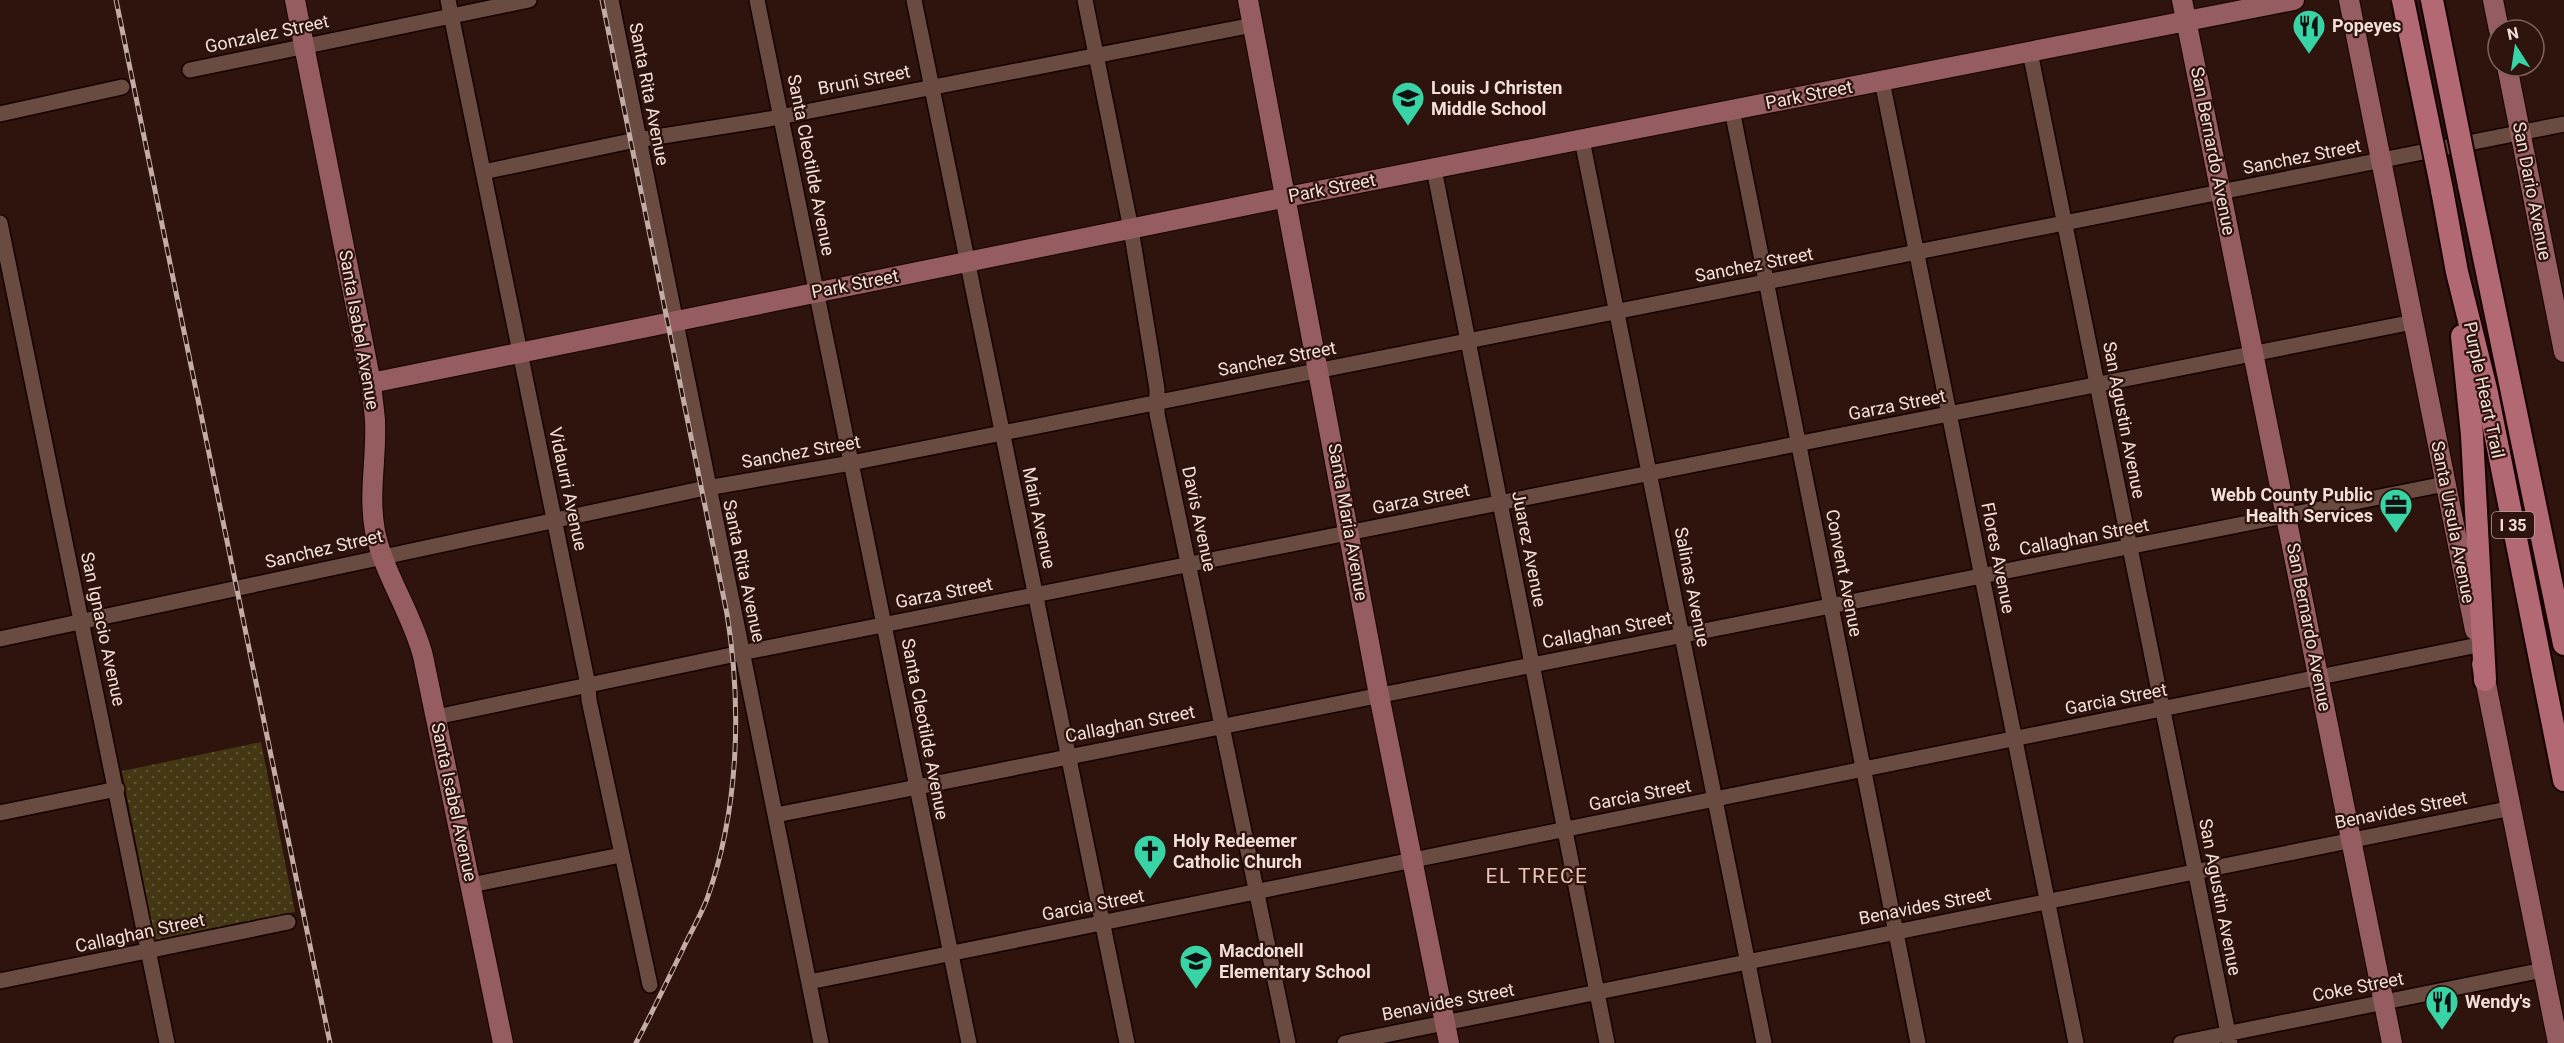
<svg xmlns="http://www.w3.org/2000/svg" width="2564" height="1043" viewBox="0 0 2564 1043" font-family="Roboto,sans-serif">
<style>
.grass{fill:url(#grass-dots)}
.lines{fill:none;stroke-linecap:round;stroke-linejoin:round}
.minor-casing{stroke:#150100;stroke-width:18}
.major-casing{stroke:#150100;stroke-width:22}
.highway-casing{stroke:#150100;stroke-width:26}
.minor{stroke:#6a4b41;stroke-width:15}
.major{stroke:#965d60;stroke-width:20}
.highway{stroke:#b36974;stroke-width:22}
.rail-casing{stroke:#c1ada6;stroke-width:5}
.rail{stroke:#2e140c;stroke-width:3;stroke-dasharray:9;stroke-linecap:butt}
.highway-bridge-casing{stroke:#150100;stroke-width:26;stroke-linecap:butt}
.highway-bridge{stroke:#b36974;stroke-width:22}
.labels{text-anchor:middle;stroke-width:4.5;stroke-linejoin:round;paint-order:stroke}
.shield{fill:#2e140c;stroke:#b7a29c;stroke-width:1.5}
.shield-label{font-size:16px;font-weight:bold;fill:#f2dfd9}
.poi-label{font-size:18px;font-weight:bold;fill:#f2dfd9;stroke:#2e140c;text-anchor:start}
.street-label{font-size:18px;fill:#f2dfd9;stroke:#2e140c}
.quarter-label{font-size:21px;letter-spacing:1.5px;fill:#ebc5ba;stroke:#2e140c}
</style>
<defs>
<pattern id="grass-dots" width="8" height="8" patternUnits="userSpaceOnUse" patternTransform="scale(1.5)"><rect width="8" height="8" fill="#443714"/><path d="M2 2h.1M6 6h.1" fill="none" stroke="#5f5436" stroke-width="1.8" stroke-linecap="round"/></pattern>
</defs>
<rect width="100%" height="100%" fill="#2e140c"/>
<!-- grass -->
<path class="grass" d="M261,742L295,912L155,940L122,771Z"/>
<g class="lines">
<!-- minor casing -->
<g class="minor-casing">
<path id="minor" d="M448,0L588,685L589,700L650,985
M611,0L821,1043
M757,0L969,1043
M914,0L1127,1043
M1085,0L1131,229L1157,389V414L1288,1043
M2030,52L2230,1043
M190,70L529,0
M1882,81L2076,1043
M1732,110L1918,1043
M0,114L122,87
M1582,140L1764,1043
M1434,169L1607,1043
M483,172L631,141L769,119L1253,25
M0,223L167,1043
M0,639L701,489L851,463L2564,124
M436,717L741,653L2413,322
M0,813L117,789
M776,815L2445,484
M471,885L621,855
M0,981L288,922
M809,982L2478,645
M1345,1043L2512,808
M2181,1043L2543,970"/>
</g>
<!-- major casing -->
<g class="major-casing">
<path id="major" d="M295,0L371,383C372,395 374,408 375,420C377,457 368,493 375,531C384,575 412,613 423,656L503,1043
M1248,0L1379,695L1449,1043
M2182,0L2392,1043
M2349,0L2475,630
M2493,0L2499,30
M2507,66L2564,352
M371,383L1287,197L2294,0
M2482,664L2558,1043"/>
</g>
<!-- highway casing -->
<g class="highway-casing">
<path id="highway" d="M2469,185L2564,644
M2442,190L2457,272L2487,393L2564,780
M2462,336L2472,435L2485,680"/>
</g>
<!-- minor -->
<use href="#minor" class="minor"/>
<!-- major -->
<use href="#major" class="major"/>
<!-- highway -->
<use href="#highway" class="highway"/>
<!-- rail casing -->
<g class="rail-casing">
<path id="rail" d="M116,0L330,1043
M602,0L727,614C742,707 739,809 707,899C700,917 689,935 681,953C666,983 652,1013 636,1043"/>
</g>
<!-- rail -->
<use href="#rail" class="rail"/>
<!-- highway-bridge casing -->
<g class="highway-bridge-casing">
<path id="highway-bridge" d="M2403,0L2442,190
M2432,0L2469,185"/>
</g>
<!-- highway-bridge -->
<use href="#highway-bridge" class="highway-bridge"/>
</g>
<!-- icons -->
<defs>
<g id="restaurant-pin" transform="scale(1.725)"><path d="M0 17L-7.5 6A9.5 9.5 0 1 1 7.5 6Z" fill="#38d4a6" stroke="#2e140c"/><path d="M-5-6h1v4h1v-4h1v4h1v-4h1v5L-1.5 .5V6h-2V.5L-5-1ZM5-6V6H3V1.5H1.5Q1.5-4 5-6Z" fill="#111"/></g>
<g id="school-pin" transform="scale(1.725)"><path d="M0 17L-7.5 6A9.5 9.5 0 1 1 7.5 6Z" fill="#38d4a6" stroke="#2e140c"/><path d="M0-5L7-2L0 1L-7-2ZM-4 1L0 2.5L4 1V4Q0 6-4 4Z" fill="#111"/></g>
<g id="office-pin" transform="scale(1.725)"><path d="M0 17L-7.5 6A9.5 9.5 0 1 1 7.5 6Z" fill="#38d4a6" stroke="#2e140c"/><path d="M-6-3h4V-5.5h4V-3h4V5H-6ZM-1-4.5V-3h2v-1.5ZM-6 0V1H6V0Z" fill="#111"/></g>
<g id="church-pin" transform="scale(1.725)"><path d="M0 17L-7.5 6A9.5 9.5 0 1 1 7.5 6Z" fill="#38d4a6" stroke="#2e140c"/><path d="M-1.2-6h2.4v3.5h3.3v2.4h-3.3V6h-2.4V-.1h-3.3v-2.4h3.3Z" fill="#111"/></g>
</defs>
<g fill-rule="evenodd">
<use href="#restaurant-pin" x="2309" y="26"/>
<use href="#school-pin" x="1408" y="98"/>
<use href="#office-pin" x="2396" y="505"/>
<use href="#church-pin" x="1150" y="851"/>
<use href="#school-pin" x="1196" y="961"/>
<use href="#restaurant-pin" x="2442" y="1002"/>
</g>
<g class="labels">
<!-- shield labels -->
<rect class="shield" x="2492" y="512" width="42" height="26" rx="4.5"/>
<g class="shield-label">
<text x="2513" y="531">I 35</text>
</g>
<!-- poi labels -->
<g class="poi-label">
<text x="2332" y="32">Popeyes</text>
<text x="1431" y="94">Louis J Christen<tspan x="1431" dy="21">Middle School</tspan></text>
<text x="2373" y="501" text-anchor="end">Webb County Public<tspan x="2373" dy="21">Health Services</tspan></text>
<text x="1173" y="847">Holy Redeemer<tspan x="1173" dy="21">Catholic Church</tspan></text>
<text x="1219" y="957">Macdonell<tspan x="1219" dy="21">Elementary School</tspan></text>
<text x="2465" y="1008">Wendy's</text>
</g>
<!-- street labels -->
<g class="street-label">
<text transform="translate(267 34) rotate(-12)" y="6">Gonzalez Street</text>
<text transform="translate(864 80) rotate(-11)" y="6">Bruni Street</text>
<text transform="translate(649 94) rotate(79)" y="6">Santa Rita Avenue</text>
<text transform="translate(1809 95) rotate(-11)" y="6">Park Street</text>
<text transform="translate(2213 151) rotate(79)" y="6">San Bernardo Avenue</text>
<text transform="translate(2302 157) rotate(-11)" y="6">Sanchez Street</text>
<text transform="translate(811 165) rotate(79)" y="6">Santa Cleotilde Avenue</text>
<text transform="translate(1332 188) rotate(-11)" y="6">Park Street</text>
<text transform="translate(2532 191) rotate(79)" y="6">San Dario Avenue</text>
<text transform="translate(1754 265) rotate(-11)" y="6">Sanchez Street</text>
<text transform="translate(855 284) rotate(-11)" y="6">Park Street</text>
<text transform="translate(359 330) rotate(80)" y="6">Santa Isabel Avenue</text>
<text transform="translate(1277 359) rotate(-11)" y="6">Sanchez Street</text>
<text transform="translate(2484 390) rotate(78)" y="6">Purple Heart Trail</text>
<text transform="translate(1897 405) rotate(-11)" y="6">Garza Street</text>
<text transform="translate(2124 420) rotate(79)" y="6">San Agustin Avenue</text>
<text transform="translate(801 452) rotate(-10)" y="6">Sanchez Street</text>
<text transform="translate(568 489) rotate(78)" y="6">Vidaurri Avenue</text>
<text transform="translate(1421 499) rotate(-11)" y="6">Garza Street</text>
<text transform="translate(1039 518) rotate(78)" y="6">Main Avenue</text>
<text transform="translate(1199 519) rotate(78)" y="6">Davis Avenue</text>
<text transform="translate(1348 522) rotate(80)" y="6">Santa Maria Avenue</text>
<text transform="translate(2453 522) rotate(79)" y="6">Santa Ursula Avenue</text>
<text transform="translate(2084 537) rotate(-11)" y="6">Callaghan Street</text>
<text transform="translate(324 549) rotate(-13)" y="6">Sanchez Street</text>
<text transform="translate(1529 549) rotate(79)" y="6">Juarez Avenue</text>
<text transform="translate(1998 558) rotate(79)" y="6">Flores Avenue</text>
<text transform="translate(744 571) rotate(78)" y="6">Santa Rita Avenue</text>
<text transform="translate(1844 573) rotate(79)" y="6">Convent Avenue</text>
<text transform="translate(1692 587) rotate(79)" y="6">Salinas Avenue</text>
<text transform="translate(944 593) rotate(-11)" y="6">Garza Street</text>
<text transform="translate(2309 627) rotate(79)" y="6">San Bernardo Avenue</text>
<text transform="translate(103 629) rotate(78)" y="6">San Ignacio Avenue</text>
<text transform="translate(1607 630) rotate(-11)" y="6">Callaghan Street</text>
<text transform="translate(2116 699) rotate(-11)" y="6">Garcia Street</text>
<text transform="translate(1130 724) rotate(-11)" y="6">Callaghan Street</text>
<text transform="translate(925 729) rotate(79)" y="6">Santa Cleotilde Avenue</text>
<text transform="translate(1640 795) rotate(-11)" y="6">Garcia Street</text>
<text transform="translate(454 802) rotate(78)" y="6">Santa Isabel Avenue</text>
<text transform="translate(2401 810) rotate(-11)" y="6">Benavides Street</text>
<text transform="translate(2220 897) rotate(79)" y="6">San Agustin Avenue</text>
<text transform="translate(1093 905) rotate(-11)" y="6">Garcia Street</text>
<text transform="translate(1925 906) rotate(-11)" y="6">Benavides Street</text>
<text transform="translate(140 933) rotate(-12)" y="6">Callaghan Street</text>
<text transform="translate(2358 987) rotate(-11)" y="6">Coke Street</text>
<text transform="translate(1448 1002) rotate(-11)" y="6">Benavides Street</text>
</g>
<!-- quarter labels -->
<g class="quarter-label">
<text x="1537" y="883">EL TRECE</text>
</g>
</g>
<!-- north arrow -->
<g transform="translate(2516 48) rotate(348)"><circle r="28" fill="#2e140c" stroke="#7c655e" stroke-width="1.5"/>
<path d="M0-4.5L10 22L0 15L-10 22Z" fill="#38d4a6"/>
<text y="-9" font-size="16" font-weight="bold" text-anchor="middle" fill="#f2dfd9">N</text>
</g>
</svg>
